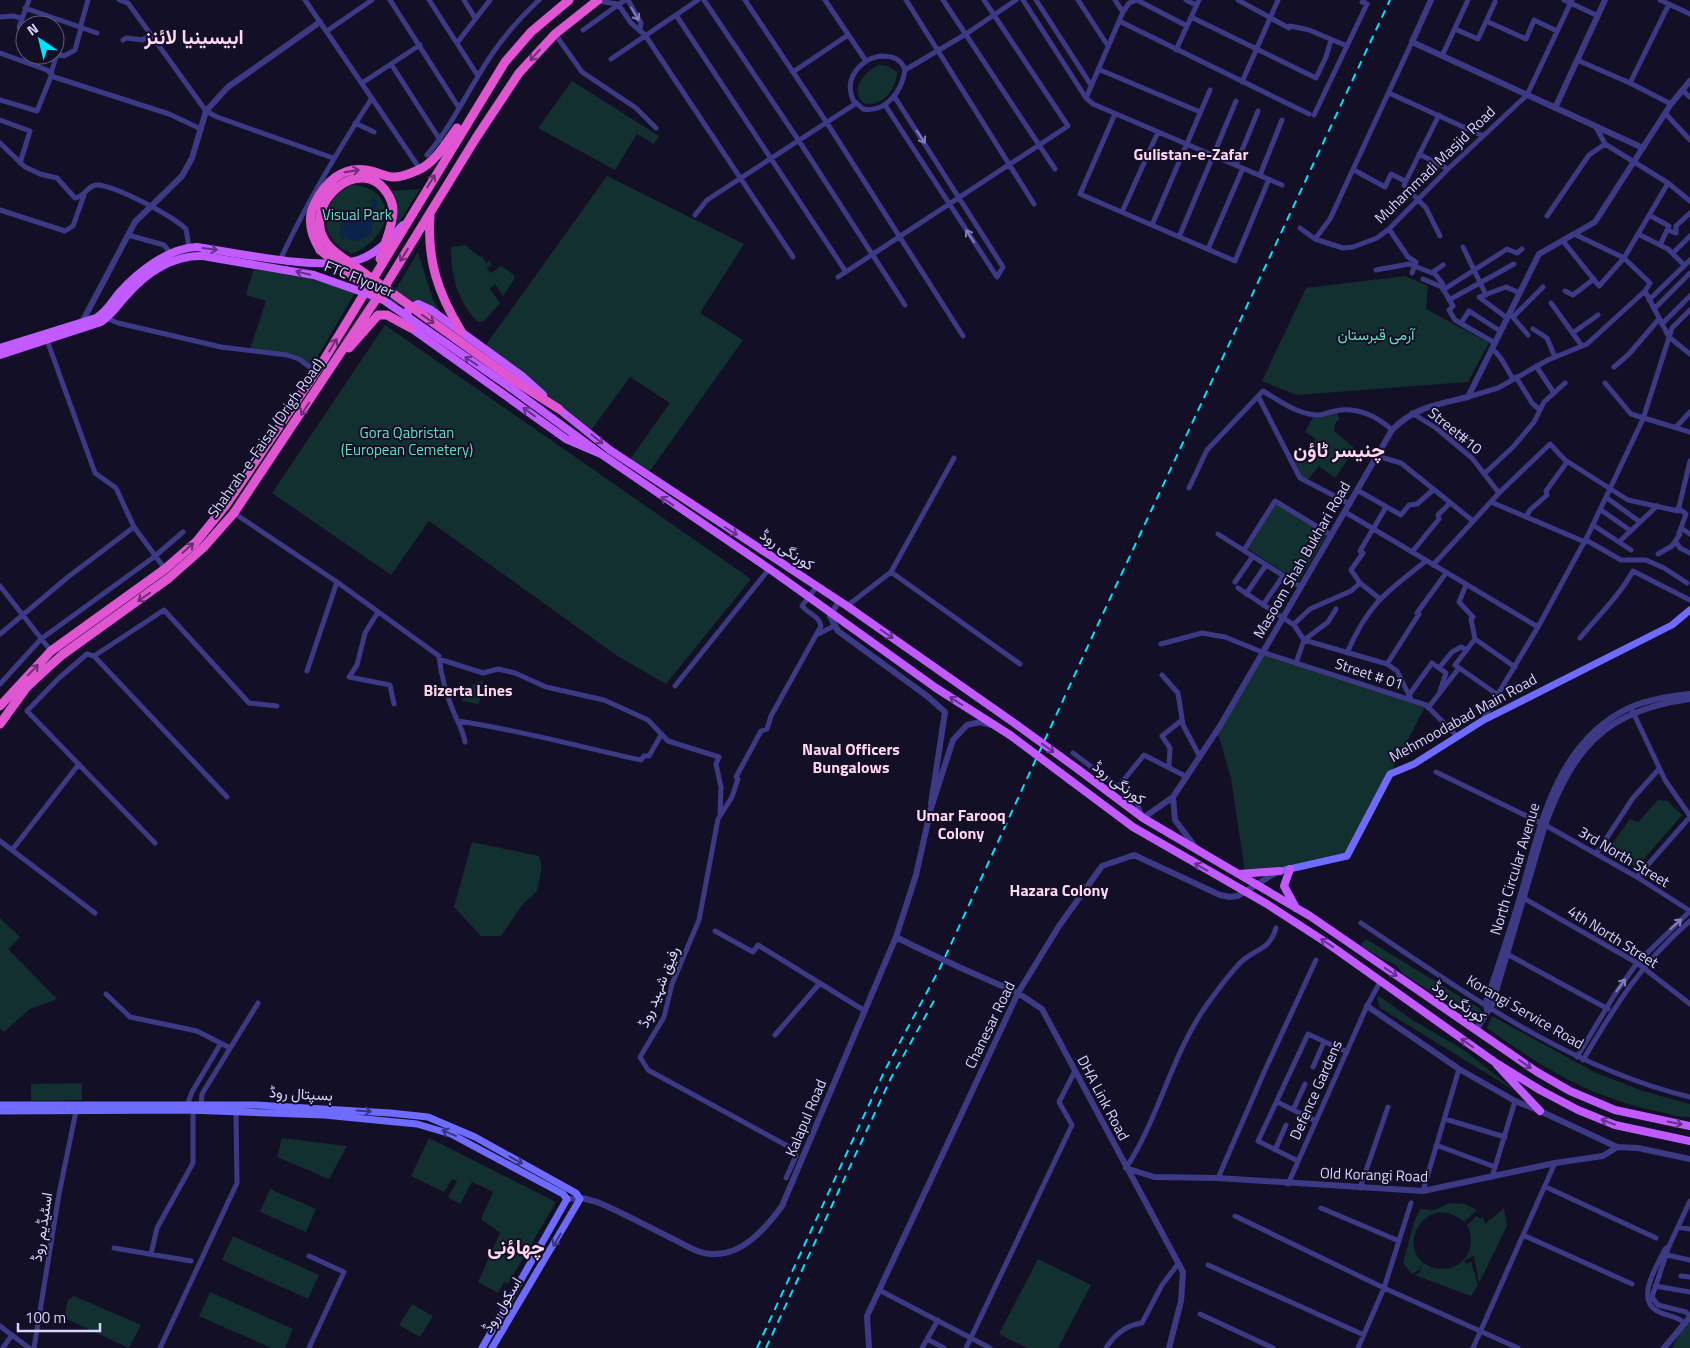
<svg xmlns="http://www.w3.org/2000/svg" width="1690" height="1348" viewBox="0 0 1690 1348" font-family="'Titillium Web',Vazirmatn,sans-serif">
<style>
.green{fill:#12302f}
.water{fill:#0c2248}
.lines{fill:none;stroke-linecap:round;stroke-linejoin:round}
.minor{stroke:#3d3a85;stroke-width:5}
.tertiary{stroke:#3d3a85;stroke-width:6}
.secondary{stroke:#6f6bff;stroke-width:7}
.primary{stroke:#c25bff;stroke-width:8}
.trunk{stroke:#e055d1;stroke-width:9}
.rail{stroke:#00e5ff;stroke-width:2;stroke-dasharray:8 6;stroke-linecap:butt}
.tertiary-bridge{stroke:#3d3a85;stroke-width:6}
.primary-bridge{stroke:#c25bff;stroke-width:8}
.trunk-bridge{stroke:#e055d1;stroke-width:9}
.oneway{stroke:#837fbc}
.oneway2{stroke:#6f2e73}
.oneway3{stroke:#623188}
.oneway4{stroke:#38347d}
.labels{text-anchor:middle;stroke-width:4;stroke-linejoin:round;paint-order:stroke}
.street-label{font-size:15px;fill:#d9d4ff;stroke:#130f26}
.park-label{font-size:15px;fill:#5fe0c0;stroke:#130f26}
.neighbourhood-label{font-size:16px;font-weight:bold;fill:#ffd6f0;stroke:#130f26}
.district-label{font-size:20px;font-weight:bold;fill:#ffd6f0;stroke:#130f26}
</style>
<rect width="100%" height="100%" fill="#130f26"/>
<!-- green -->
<path class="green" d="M879,65L888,66L897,72C896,90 882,108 863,103C849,89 865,71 879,65Z
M572,81L659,136L654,144L637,134L615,170L538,128Z
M607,176L744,244L700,313L743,340L647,475L628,462L670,403L630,377L589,433L485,346Z
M351,185C370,185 385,195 386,215C383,234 368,248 351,254C345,250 337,246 333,240C318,218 330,196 351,185Z
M420,189L398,224H397V208L390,191Z
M465,245L480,257L482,256L486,263L489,261L492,264L487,268L491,273L501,266L513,274L515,278L503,296L495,284L490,289L500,303L484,321L478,322C457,301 451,276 451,247Z
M418,252L433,300L441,313C415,297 413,302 385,307Z
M254,268L292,272L356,291L311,368L295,357L249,352L266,301L246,295Z
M1405,276L1428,286L1426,309L1489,343L1468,382L1297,395L1262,381L1306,288Z
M385,325L751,579L666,684L616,655L429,521L391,575L272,493Z
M1340,410L1337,415L1340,418L1335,424L1334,431L1355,449L1335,478L1319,466L1307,481L1300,478L1290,459L1305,462L1309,460L1315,438L1305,432L1314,415Z
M1276,501L1328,533L1298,582L1247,548Z
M1262,652L1426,705L1347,856L1274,872L1245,873L1231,778L1217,730Z
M483,680L479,704L462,701L465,689Z
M1658,800L1667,801L1682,815L1636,868L1607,851L1630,819L1638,822Z
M472,842L539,856L542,867L537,891L523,904L501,936H481L454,907Z
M0,918L20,937L8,949L57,999L30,1009L4,1032L0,1028Z
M1366,939L1479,1008L1482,1012L1479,1018L1476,1020L1403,974L1395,964L1382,959L1363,947L1361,944Z
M1379,996L1414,1021L1464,1050L1517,1092L1380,1008L1377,999Z
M1492,1016L1596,1073L1643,1091L1690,1104V1117C1679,1118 1666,1113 1656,1111C1586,1095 1545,1069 1487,1028Z
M82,1083V1100L31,1101V1084Z
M282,1138L347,1146L329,1179L277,1157Z
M429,1138L556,1202L508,1284L504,1282L498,1293L478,1282L500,1233L481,1219L493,1192L472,1182L460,1204L448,1197L457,1181L452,1179L444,1192L411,1176Z
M270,1189L316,1209L306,1232L260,1212Z
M1449,1203L1465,1204L1477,1210L1464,1222C1426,1188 1392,1252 1431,1267C1437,1269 1444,1270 1450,1268C1469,1263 1476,1242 1467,1225L1477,1216L1480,1219L1483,1217L1485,1224L1504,1208L1507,1226L1479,1283L1474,1257L1473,1256L1464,1261L1467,1265L1471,1261L1478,1285L1471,1296L1415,1275L1420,1272L1422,1263L1419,1270L1412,1274L1403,1263L1414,1222L1420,1209L1435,1210Z
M233,1236L319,1275L308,1299L222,1260Z
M1038,1259L1091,1285L1058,1348H1027L999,1334Z
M210,1292L293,1329L285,1348H271L199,1316Z
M74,1296L141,1325L129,1348L64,1318L68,1300Z
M412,1304L433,1316L420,1337L399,1325Z
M1690,1321V1348H1672L1681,1330Z"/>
<!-- water -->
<path class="water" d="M373,197L379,203L373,212L371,233C363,240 355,244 346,237L343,240L339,234L342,221L353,215L367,223Z"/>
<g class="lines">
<!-- minor -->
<path class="minor" d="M119,0L128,3L206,111L217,117L333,158
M305,0L420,169
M390,0L459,108
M429,0L478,76
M464,0L475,18
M628,0L641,23L640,29
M704,0L799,141L905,305
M745,0L827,123L963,336
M825,0L866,61
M906,0L1034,204
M943,0L1055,169
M1023,0L1086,98L1093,104L1282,185
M1036,0L1091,85
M1078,0L1108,46
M1115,0L1123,12
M1137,0L1187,26
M1186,0L1196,5
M1238,0L1289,28L1290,26L1309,30L1347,46
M1564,0L1598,16
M1660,0L1690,14
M597,1L618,4L631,23L645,35L793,257
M25,8L97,33
M676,15L846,272
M0,17L13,16L21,18
M1191,17L1316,78L1326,57L1331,40
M1119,21L1309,114
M1486,21L1526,39L1534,20L1557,31
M80,28L88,0
M1455,29L1478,39L1495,2
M583,30L625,0
M327,31L372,0
M555,34L582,72L636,108L656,128
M25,40L19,27L29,0
M123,40L126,38L143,40L150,34
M457,43L490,0
M1176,50L1199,0
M0,53L47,70L54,77L169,114L201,129
M880,56C892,56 901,58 905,70C902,91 886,113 863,109L853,100C844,79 859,60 880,56Z
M1442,56L1468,0
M611,59L698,0
M1577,60L1630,83L1671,104
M391,64L440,140
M37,66L41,55
M1098,69L1200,112
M905,70L966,34L1016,0
M793,72L848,35
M51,73L57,54L64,56L75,50L81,28
M1242,82L1278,0
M362,83L420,45
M1630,83L1669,4
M1682,90L1690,97
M1389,93L1483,136
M1086,98L1123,12L1129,3L1137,0
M0,100L37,111L52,74
M885,105L997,277L1003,267L894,96
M1665,113L1690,140
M1115,114L1080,194L1235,261L1269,179
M1314,115L1367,4L1362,2L1364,0
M1439,115L1404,185L1426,208L1440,236
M0,120L30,131L20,163
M355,123L374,132
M1596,127L1605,144L1668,183L1690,201
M0,143L25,167L40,174L57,178L75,198C85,197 88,184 98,185C118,187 171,215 186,229L189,247
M1419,154L1448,169
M427,155C447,132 461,104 477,78C493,50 515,22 539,0
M1236,165L1258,111
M1354,170L1385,187L1391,174L1405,181
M1260,175L1282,120
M0,210L65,231L73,226L84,195
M1122,212L1158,132
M695,215L707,200L855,104
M1649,215L1669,226L1660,245
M1547,216L1589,155L1605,144
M1152,225L1210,90
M1300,228L1315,239L1343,248L1353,247L1377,238L1389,229L1448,169L1527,95L1572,0
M1389,229L1408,257L1416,262L1412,273
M1667,230L1676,233V226L1690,213
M1574,234L1624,258L1650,283L1645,291L1669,337L1690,354
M1638,234L1668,249L1684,265
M128,235L164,245L171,254
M1179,237L1236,101
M1315,239L1330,219L1412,42
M1563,241L1599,286L1624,258L1668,183
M1463,247L1486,295
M1208,249L1243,168
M1673,253L1690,236
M281,258C307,202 338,150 372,98
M1376,270L1409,264L1435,274L1443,284L1442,287
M1435,274L1433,272L1443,265
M838,277L1068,126L984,0
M1423,279L1442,287L1453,306L1449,310L1455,320L1495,343
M1443,290L1507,249L1517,253L1522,249
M1565,291L1573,295L1594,279
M1449,300L1514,264
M1649,300L1690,260
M1551,303L1582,346
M1654,309L1690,273
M1511,315L1528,335
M1513,317L1543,287
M106,318L118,323L221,347L287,355L299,359L316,372
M1507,318L1479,297L1506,287L1520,293
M1461,323L1469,311L1500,331
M1662,324L1690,296
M1533,329L1547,338L1555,357
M1574,332L1598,315
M47,340L95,473L116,488L134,527L165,569
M1492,349C1502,356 1506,368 1513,379
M1536,366L1554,393
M1614,367L1629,354L1659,319
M1516,377L1532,403L1540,410
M1605,383L1631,414L1690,432
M1258,396L1300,478L1350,504
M1468,397L1498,388L1548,360L1587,344L1645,291
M1412,413L1436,428L1472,458L1499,493
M1676,427L1690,412
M1377,456L1401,463L1473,521
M1484,474L1513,447L1534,422L1544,402L1565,383
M1189,488L1207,450L1263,391C1280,401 1295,413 1316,415C1322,416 1328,412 1335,411C1356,406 1377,416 1392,430
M1357,490L1401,515L1409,505L1417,504L1433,490
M1607,498L1640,522
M1491,502L1585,542
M1601,510L1631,531
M1345,512L1538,627
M234,513L337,582L439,656C441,675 446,694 454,713C458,723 463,730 465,742
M1526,517L1530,510L1547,495L1546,491L1567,462
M1593,525L1631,550
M1681,528L1690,534
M1218,534L1301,587
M1586,540L1621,560H1646L1664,568L1687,583
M1619,542L1657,506
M1676,542L1680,548L1690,553
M1244,550L1275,501L1331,535
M1412,552L1439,519L1438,515L1450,503
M1658,554L1672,546L1680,534L1679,533L1686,514L1678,508
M1433,565L1499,493L1550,444L1565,460L1628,500L1678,511L1690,461
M891,572L1020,664
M1235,582L1253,556
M1466,585L1459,602L1473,617L1471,619L1475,639
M0,586L51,651
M1238,588L1294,625L1304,640L1387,664L1397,671L1412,701
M1246,594L1266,565
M1379,598L1360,583L1351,570L1363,553L1360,551L1386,507
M1263,605L1283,576
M847,606L891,572L954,458
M378,612L365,633L357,665L349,677L390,685L394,704
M1294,624L1310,609L1351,591L1360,583
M0,634L68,577L134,527
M818,634L834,626
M1580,638C1597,617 1620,595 1633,571L1690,600
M1161,644L1202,633L1225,637L1262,652L1426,705L1458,737
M1347,653C1368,604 1386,592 1426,561
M94,656L227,797
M439,659L483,673L498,669L515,673L546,687L604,700L648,720L668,741L719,757L716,764L721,787L720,813
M1296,663L1304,640L1328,622L1336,609
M1387,664L1419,614L1417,613L1446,573
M1439,668L1452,652L1461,647L1467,650
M307,671L337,582
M1162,675L1178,693L1183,725L1200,757
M0,684L41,639L154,557L183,532
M675,686L769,569
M1409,695L1432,663L1446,673L1439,694
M1498,695L1455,665L1475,639L1515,667
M1428,708L1459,668
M1632,710L1665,780L1690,816
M458,721C520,730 580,747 641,760L644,756H649L661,735
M1482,721L1538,627L1588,535L1643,419L1672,328L1690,310
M1073,753L1118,787L1144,755L1187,777
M1169,766L1170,748L1162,736L1182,720
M1436,772L1545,825L1637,877L1690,911
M1118,787L1136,801L1142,816
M0,841L95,913
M155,843L27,711L59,678L87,654L94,656L164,610L249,703L277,706
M12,850L79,764
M1596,854L1633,798L1659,769
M1637,877L1690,817
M1520,896L1637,963L1690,1004
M1361,923C1464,992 1568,1068 1690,1097
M715,931L753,952L758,945L865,1011
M1505,953L1608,1009
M106,994L130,1017L197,1031L230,1048
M775,1035L820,983
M1577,1057L1615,994L1637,963L1690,911
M1583,1060C1615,1006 1642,962 1690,921
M1313,1067L1324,1042
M1277,1102L1316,1121
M188,1103L192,1092L221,1043
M201,1104L202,1094L258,1003
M1293,1110L1305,1084
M1445,1119L1505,1137
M1436,1145L1495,1167
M1275,1150L1286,1125
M1298,1161L1258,1141L1308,1034L1347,1052
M1126,1168C1159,1118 1171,1056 1206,1006C1216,992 1227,977 1239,964C1254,948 1269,952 1276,928
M1492,1177L1515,1101
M786,1178L796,1156L795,1150L648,1070L640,1057L664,1017L672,984L699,920L718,819L732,797L738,779L736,777L761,731L767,729L771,716L821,626C818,614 809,615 802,606L817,586
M1218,1178L1265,1070L1316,960
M1288,1184L1367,1006L1380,982
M1546,1187L1656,1238
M1360,1188L1388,1107
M1423,1191L1459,1069
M1690,1201L1669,1246L1652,1297L1658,1305L1686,1312L1690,1316
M1321,1208L1399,1241
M1235,1216L1384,1288L1411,1203
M1678,1227L1690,1229
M1523,1235L1632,1284
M1669,1246L1665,1249C1657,1266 1634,1300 1659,1312C1667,1316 1678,1316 1684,1323
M114,1248L191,1261
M151,1254L157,1228L193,1163V1110
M1667,1255L1690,1260
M309,1256L344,1272L309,1348
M1208,1265L1364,1335
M1681,1276L1690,1277
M1655,1286L1690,1292
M879,1290L990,1348
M1200,1314L1273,1348
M0,1326L29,1348
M927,1339L944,1348
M3,1348L12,1335
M34,1348L59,1194L76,1111
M160,1348L237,1183L236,1112
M922,1348L938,1320
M966,1348L1072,1125L1059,1102L1075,1071
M1106,1348C1115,1334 1126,1325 1142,1323L1162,1285L1178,1264
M1358,1348L1384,1288L1518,1348
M1473,1348L1555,1163"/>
<!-- tertiary -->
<path class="tertiary" d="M1431,0L1412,42L1643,148
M1555,108L1605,0
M80,326L135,222L182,176L192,158L206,111L228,87L320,22
M839,601L830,616L838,631L927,696L945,712L931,804
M1173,797L1175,820L1196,848
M1143,818L1173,797L1220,726L1392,430C1414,407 1439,404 1468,397L1539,254L1595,222L1671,104L1690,81
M896,937L916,947
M961,968L1018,993L1042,1009L1183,1272L1181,1301L1169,1348
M1367,1006L1459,1069L1515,1101L1540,1111L1617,1147L1638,1148L1690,1159
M1487,1010L1486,1003C1498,966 1511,928 1522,891C1541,822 1558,740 1631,707C1650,699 1670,696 1690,694
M1476,1030L1492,1005L1545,825C1574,747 1605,711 1690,699
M1126,1168L1154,1177L1218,1178L1423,1191L1555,1163L1603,1156L1617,1147
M567,1199L582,1198L597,1202C621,1212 645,1225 669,1237C682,1243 697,1254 712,1254C742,1256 766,1228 782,1206L896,937L916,875L931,808L953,740L967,725L980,722L991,725
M869,1348L867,1316L1018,993L1059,926L1102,866L1134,855L1220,895L1230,897L1238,896L1277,872
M1664,1348L1690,1317"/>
<!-- secondary -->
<path class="secondary" d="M1285,870L1347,856L1390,774L1414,764L1482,721L1672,625L1690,610
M0,1105H256L390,1113L428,1117L475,1137L576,1193L580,1199L492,1348
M0,1111L186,1110L324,1115L417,1124L451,1134L563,1194L567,1199L482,1348"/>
<!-- primary -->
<path class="primary" d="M0,348L96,318C107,312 112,301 120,292C138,272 168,248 197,247C238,253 319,271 358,260C377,254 390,239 403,225
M0,355L101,322C112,315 117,306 125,297C145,274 172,255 203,256
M511,388L601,454L774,572L936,688L1010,735
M543,395L522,376L431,310L418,304L408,310L407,320L411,328L566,439L601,454
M555,406L610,450L847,606L1017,725
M1079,770L1143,818L1310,916L1537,1072L1570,1091L1615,1110L1690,1126
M1070,780L1133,827L1267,904L1327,943L1496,1063L1540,1090L1578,1110L1615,1125L1690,1141
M1290,869L1284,886L1296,908
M1239,874L1280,871
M1497,1065L1540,1111"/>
<!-- trunk -->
<path class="trunk" d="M430,216C427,261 438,293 461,331
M320,250C311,235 306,219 315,203C325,183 342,166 366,170C375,171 383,176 392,177C400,178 411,173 418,170C434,164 447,142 457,128
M346,260C338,254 328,248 324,239C303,202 361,153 387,193C391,199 393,204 393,211C393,227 384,244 380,259
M349,348L378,315H387L411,328
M515,381L559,409
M0,706L51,651L165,569L196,542L226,505L322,363L505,62L531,32L569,0
M0,724L26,688L42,673L62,655L169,578L203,548L234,513L387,283L476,138L519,73L555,34L598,0"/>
<!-- rail -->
<path class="rail" d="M757,1348L885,1070L940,968L1093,635L1390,0
M766,1348L891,1078L935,999"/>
<!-- tertiary-bridge -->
<path class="tertiary-bridge" d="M916,947L961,968"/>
<!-- primary-bridge -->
<path class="primary-bridge" d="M203,256L314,275L382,299L511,388
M1017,725L1079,770
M1010,735L1070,780"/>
<!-- trunk-bridge -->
<path class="trunk-bridge" d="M320,250L382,299
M346,260L515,381"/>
</g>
<!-- one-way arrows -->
<defs><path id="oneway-shaft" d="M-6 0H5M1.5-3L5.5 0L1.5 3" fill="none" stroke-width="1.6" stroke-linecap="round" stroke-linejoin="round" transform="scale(1.25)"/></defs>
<g class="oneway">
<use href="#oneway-shaft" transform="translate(635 14) rotate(59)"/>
<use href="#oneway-shaft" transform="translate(921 137) rotate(57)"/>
<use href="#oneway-shaft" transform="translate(970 236) rotate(-123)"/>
<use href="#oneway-shaft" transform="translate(1676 924) rotate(-42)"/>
<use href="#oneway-shaft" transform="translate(1621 985) rotate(-54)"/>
</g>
<g class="oneway2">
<use href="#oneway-shaft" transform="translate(535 55) rotate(131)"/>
<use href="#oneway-shaft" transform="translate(352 171) rotate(-10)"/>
<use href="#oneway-shaft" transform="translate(431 181) rotate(-59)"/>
<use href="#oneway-shaft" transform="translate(404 255) rotate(122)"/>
<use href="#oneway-shaft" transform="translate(428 319) rotate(35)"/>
<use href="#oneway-shaft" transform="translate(333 345) rotate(-59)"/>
<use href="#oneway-shaft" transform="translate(305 409) rotate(123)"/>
<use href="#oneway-shaft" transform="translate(188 548) rotate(-42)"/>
<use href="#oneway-shaft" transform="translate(144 597) rotate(145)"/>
<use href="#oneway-shaft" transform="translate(33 670) rotate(-46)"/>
</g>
<g class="oneway3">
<use href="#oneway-shaft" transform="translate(210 249) rotate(7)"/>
<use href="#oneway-shaft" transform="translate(303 273) rotate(-167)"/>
<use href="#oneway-shaft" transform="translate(471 361) rotate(-146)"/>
<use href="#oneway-shaft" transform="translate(529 412) rotate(-144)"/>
<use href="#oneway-shaft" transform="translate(597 439) rotate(39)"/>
<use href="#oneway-shaft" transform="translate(667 501) rotate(-146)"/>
<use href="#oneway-shaft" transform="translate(731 531) rotate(32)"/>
<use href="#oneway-shaft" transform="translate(887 634) rotate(35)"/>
<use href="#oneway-shaft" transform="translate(956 701) rotate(-148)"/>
<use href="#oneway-shaft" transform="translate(1048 748) rotate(36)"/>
<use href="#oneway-shaft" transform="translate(1201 867) rotate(-150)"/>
<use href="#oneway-shaft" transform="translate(1327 943) rotate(-146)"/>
<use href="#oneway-shaft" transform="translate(1391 972) rotate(34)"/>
<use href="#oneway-shaft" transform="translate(1467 1043) rotate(-145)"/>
<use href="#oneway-shaft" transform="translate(1525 1064) rotate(35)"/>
<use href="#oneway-shaft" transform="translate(1608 1122) rotate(-159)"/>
<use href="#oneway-shaft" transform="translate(1675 1123) rotate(12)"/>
</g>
<g class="oneway4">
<use href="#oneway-shaft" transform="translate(364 1111) rotate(4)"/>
<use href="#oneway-shaft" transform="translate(449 1133) rotate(-157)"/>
<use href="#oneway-shaft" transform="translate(516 1160) rotate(29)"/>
<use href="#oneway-shaft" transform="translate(557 1240) rotate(121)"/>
</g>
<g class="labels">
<!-- street labels -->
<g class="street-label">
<text transform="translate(1435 165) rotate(-44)" y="5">Muhammadi Masjid Road</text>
<text transform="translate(359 279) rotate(22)" y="5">FTC Flyover</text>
<text transform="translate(1455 431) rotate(39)" y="5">Street#10</text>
<text transform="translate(266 438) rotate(-55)" y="5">Shahrah-e-Faisal (Drigh Road)</text>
<text transform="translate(787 550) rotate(33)" y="5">کورنگی روڈ</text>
<text transform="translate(1302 560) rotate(-60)" y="5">Masoom Shah Bukhari Road</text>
<text transform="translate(1369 674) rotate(18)" y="5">Street # 01</text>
<text transform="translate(1463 718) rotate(-29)" y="5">Mehmoodabad Main Road</text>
<text transform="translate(1119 783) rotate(37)" y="5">کورنگی روڈ</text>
<text transform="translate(1624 857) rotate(31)" y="5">3rd North Street</text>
<text transform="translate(1515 869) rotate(-73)" y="5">North Circular Avenue</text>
<text transform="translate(1613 937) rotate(32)" y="5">4th North Street</text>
<text transform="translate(659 987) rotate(-68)" y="5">رفیق شہید روڈ</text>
<text transform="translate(1459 1002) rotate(35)" y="5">کورنگی روڈ</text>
<text transform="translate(1525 1012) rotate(30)" y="5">Korangi Service Road</text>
<text transform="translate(990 1025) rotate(-64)" y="5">Chanesar Road</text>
<text transform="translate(1316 1090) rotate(-66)" y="5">Defence Gardens</text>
<text transform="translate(301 1094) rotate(3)" y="5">ہسپتال روڈ</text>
<text transform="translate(1103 1098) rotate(62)" y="5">DHA Link Road</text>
<text transform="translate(806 1118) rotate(-67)" y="5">Kalapul Road</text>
<text transform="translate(1374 1175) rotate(2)" y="5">Old Korangi Road</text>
<text transform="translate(42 1227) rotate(-81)" y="5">اسٹیڈیم روڈ</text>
<text transform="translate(502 1305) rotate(-59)" y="5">اسکول روڈ</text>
</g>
<!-- park labels -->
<g class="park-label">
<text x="357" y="220">Visual Park</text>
<text x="1376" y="340">آرمی قبرستان</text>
<text x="407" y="438">Gora Qabristan<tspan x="407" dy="17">(European Cemetery)</tspan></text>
</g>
<!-- neighbourhood labels -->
<g class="neighbourhood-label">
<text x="1191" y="160">Gulistan-e-Zafar</text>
<text x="468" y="696">Bizerta Lines</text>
<text x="851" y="755">Naval Officers<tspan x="851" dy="18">Bungalows</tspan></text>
<text x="961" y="821">Umar Farooq<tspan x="961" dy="18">Colony</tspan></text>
<text x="1059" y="896">Hazara Colony</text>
</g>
<!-- district labels -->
<g class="district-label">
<text x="194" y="44">ابيسينيا لائنز</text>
<text x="1339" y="457">چنیسر ٹاؤن</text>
<text x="516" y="1254">چھاؤنی</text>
</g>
</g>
<!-- north arrow -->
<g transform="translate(40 40) rotate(325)"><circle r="24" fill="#130f26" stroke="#625e7d"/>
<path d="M0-4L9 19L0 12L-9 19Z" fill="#00e5ff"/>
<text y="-8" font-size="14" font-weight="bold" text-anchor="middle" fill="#d9d4ff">N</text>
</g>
<!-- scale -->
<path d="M18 1323v8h82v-8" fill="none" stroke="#d9d4ff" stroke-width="2.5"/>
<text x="25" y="1323" font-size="15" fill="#d9d4ff" stroke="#130f26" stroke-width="4" paint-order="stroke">100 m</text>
</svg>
